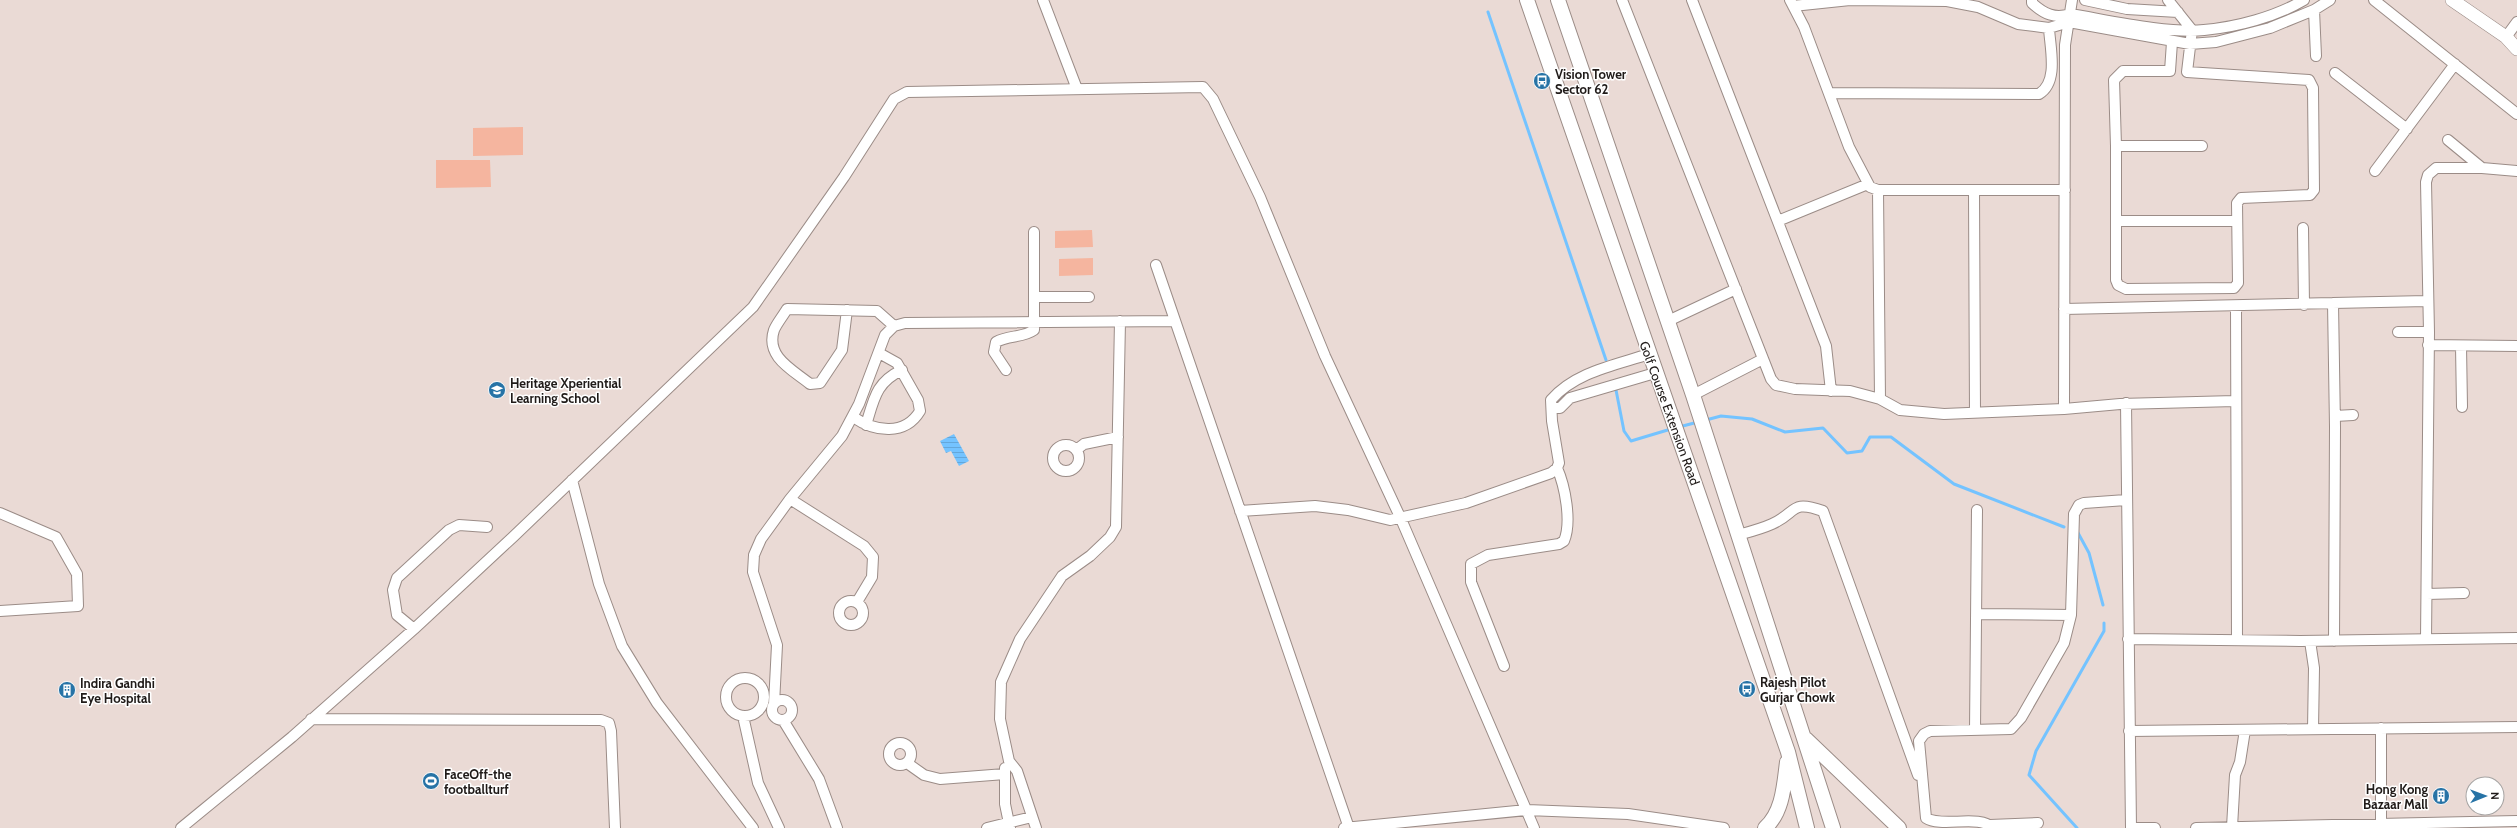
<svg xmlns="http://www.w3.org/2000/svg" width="2517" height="828" viewBox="0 0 2517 828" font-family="Cabin,sans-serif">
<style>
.grass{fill:#f5b59f}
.water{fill:url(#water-rules)}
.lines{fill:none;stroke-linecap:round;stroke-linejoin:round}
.stream{stroke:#74c3ff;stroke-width:3}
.minor-casing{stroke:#9b8c87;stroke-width:12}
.tertiary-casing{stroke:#9b8c87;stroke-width:14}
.secondary-casing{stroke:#9b8c87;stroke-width:16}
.minor{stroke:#fff;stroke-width:10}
.tertiary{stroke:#fff;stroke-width:13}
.secondary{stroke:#fff;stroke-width:14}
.labels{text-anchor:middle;stroke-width:3;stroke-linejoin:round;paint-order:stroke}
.poi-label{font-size:13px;font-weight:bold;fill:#201b19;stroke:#fff;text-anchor:start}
.street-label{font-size:13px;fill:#201b19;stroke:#fff}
</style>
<defs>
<pattern id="water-rules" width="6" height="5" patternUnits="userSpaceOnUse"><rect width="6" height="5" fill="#74c3ff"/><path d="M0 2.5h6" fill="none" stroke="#64a7da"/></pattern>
</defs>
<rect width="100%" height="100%" fill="#eadad5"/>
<!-- grass -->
<path class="grass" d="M523,127V155L473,156V128Z
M436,160H490L491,187L436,188Z
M1092,230L1093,247L1055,248V231Z
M1093,258V275L1059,276V259Z"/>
<!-- water -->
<path class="water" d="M954,434L969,461L959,466L951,451L946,453L940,441Z"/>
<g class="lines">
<!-- stream -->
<path class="stream" d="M1488,12L1606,360
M1616,390L1624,431L1631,441L1671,429
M1706,420L1721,416L1752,419L1785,432L1823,428L1847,453L1862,451L1870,437H1891L1954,484L2064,527
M1679,427L1698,422
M2077,531L2089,553L2103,605
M2077,828L2029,775L2036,751L2104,631V623"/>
<!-- minor casing -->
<g class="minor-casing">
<path id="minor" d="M1043,0L1077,89
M1622,0L1771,379L1776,385L1795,389L1850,391L1880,399L1900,410L1944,414L2064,409L2120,404L2235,401
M1692,0L1826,346L1831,391
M1790,0L1804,27L1849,147L1870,187L1878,190H2065
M2032,0V3C2044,14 2055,19 2070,14C2107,20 2168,34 2204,30C2237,27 2275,17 2304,0
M2085,0L2127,9L2178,12
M2168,0L2192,30L2187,72L2309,80L2313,88L2314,190L2310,195L2241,198L2237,203L2238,283L2234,288L2126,289L2118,285L2116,280V146L2114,80L2123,71H2170L2172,42
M2374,0L2517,114
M1793,6L1850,0L1947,1L1978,7L2018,24L2049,28L2069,22L2190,44L2216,42L2270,28L2314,10L2330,0
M2314,10L2316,56
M2506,37L2517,22
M2335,73L2407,129
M1829,93L2039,94C2059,82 2050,48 2049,28
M2448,140L2482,168
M2116,146H2202
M2375,171L2455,64
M1878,190L1880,399
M1974,190L1975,413
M1778,221L1868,184
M2117,221H2237
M2303,228L2304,305
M1156,265L1349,828
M1035,297H1089
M2333,303L2335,427L2334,641
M2236,306L2237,640
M2064,309L2427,301
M847,310L842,350L820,383L810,384C793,370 765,357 774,330C777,323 783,316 787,309L877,311L894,326
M1668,321L1736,289
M2398,332H2429
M2428,345L2517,346
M2461,346L2462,407
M1006,370L994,352L996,342C1008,335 1023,338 1034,330V232
M1693,395L1763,359
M2126,403L2131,828
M1552,408H1560L1570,398L1655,373
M2064,409L2065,45L2072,0
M2335,416L2353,415
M853,417C875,432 905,436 920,411L918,400L897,363L879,353
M866,425C874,399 876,382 902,370
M1053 458a13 13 0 1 1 26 0a13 13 0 1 1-26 0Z
M1076,450L1084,444L1118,437
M572,480L599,584L622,646L657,703L753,828
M790,499L864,546L873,557L872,577L857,602
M1240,511L1315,506L1348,510L1390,520L1466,503L1551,473L1557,468L1559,463L1552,421L1551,400C1575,372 1616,365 1649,354
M0,513L56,537L77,574L78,606L0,611
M1738,535C1749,532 1761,529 1772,524C1797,513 1790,499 1823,511L1918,775
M2427,594L2464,593
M839 613a12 12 0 1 1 24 0a12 12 0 1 1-24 0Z
M1976,614L2071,615
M414,629L397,615L393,590L397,578L449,530L459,525L487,527
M2128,639L2300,641L2517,638
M2426,639L2429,332L2426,182L2428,175L2436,168H2482L2517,171
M2310,641L2314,668L2313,729
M1504,666L1471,582V564L1488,555L1559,544L1564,541C1572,522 1565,486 1557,468
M726 697a19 19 0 1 1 38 0a19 19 0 1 1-38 0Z
M772 710a10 10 0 1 1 20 0a10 10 0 1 1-20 0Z
M774,704L777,645L753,572L754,555L761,539L790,499L842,436L859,404L885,335L894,326L905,323L1175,321
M743,716L758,783L779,828
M311,719L601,720L609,723L611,731L615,828
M783,720L819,779L837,828
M1975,730L1977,510
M2129,731L2517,727
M889 754a11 11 0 1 1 22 0a11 11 0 1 1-22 0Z
M907,763L924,775L940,779L1005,774
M1005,768V804L1010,828
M2381,824V728
M1990,825L2038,823
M2232,827L2235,775L2240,762L2245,730
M181,828L292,737L414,629L513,537L753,307L844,177L894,99L907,92L1203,87L1213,99L1260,197L1325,356L1401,519L1534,828
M987,828L1032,817
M1036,828L1017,771L1009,761L1000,719L1001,682L1020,639L1062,576L1090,556L1110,537L1116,527L1120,321
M1344,828L1527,810L1628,814L1724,828
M1992,828C1981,814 1941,828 1926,818L1919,741L1924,734L1930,731L2011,729L2021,718L2064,643L2071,615L2074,514L2079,505L2084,503L2126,500
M2131,828H2155
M2196,828L2517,821"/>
</g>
<!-- tertiary casing -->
<g class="tertiary-casing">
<path id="tertiary" d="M2452,0L2506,37L2517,49"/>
</g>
<!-- secondary casing -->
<g class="secondary-casing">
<path id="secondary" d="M1527,0L1788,752L1807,828
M1558,0L1693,395L1833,828
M1806,739L1899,828
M1765,828C1783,812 1784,785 1787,762"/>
</g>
<!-- minor -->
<use href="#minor" class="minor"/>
<!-- tertiary -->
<use href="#tertiary" class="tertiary"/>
<!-- secondary -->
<use href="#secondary" class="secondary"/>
</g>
<!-- icons -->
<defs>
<g id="bus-disc" transform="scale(0.9)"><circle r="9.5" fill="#2773a6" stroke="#fff"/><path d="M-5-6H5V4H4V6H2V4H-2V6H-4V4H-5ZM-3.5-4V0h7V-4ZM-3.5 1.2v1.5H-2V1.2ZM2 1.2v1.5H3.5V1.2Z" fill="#fff"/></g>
<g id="school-disc" transform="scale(0.9)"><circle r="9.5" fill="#2773a6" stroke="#fff"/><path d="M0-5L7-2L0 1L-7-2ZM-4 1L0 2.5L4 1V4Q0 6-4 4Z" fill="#fff"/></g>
<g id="building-disc" transform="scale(0.9)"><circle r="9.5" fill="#2773a6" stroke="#fff"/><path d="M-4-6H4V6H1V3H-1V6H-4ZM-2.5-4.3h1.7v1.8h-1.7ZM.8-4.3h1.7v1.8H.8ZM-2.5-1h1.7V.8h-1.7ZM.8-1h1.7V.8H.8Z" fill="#fff"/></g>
<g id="stadium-disc" transform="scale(0.9)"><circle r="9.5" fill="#2773a6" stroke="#fff"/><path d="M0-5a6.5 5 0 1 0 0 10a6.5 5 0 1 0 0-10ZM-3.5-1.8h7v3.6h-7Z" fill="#fff"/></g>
</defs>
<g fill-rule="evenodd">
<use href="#bus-disc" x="1542" y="81"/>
<use href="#school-disc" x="497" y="390"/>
<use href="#bus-disc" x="1747" y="689"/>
<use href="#building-disc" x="67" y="690"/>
<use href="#stadium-disc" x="431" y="781"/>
<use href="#building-disc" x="2441" y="796"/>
</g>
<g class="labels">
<!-- poi labels -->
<g class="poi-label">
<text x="1555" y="79">Vision Tower<tspan x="1555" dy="15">Sector 62</tspan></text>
<text x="510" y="388">Heritage Xperiential<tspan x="510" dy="15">Learning School</tspan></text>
<text x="1760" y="687">Rajesh Pilot<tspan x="1760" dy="15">Gurjar Chowk</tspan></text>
<text x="80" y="688">Indira Gandhi<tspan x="80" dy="15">Eye Hospital</tspan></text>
<text x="444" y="779">FaceOff-the<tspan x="444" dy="15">footballturf</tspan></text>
<text x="2428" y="794" text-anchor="end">Hong Kong<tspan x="2428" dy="15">Bazaar Mall</tspan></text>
</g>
<!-- street labels -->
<g class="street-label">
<text transform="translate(1670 413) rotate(70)" y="5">Golf Course Extension Road</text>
</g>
</g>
<!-- north arrow -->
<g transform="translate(2485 796) rotate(89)"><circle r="19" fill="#ffffff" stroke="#a6a4a3"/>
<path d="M0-3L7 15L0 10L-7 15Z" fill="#2773a6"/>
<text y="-6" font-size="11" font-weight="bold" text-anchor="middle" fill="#201b19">N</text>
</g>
</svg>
